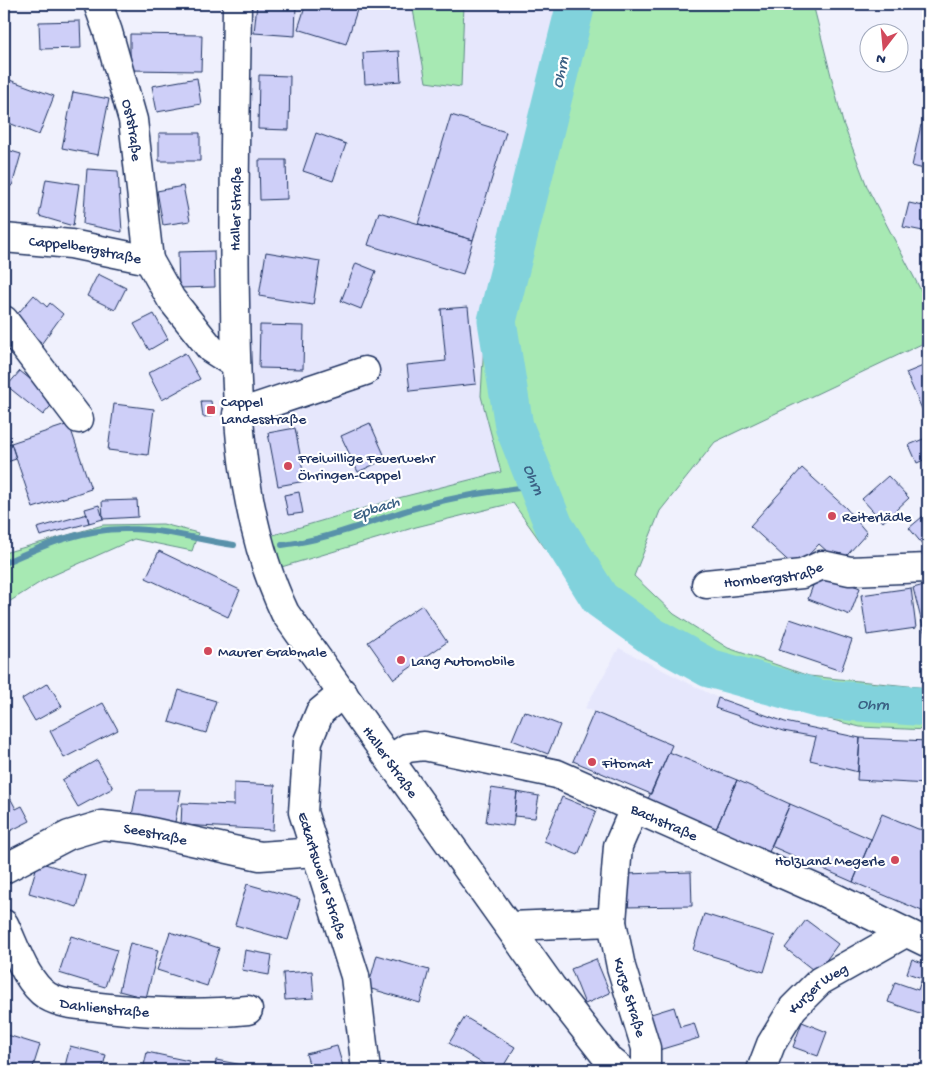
<svg xmlns="http://www.w3.org/2000/svg" width="932" height="1074" viewBox="0 0 932 1074" font-family="'Gochi Hand',sans-serif">
<style>
.built{fill:#e6e7fc}
.green{fill:#a7e9b3;stroke:#618c88}
.lines{fill:none;stroke-linecap:round;stroke-linejoin:round}
.stream{stroke:#5891aa;stroke-width:6}
.river{stroke:#81d2dc;stroke-width:39}
.building{fill:#cecff8;stroke:#1b2f5e}
.minor-casing{stroke:#1b2f5e;stroke-width:31}
.major-casing{stroke:#1b2f5e;stroke-width:31}
.minor{stroke:#fff;stroke-width:28}
.major{stroke:#fff;stroke-width:28}
.poi-dot{fill:#d1495b;stroke:#fff;stroke-width:2}
.labels{text-anchor:middle;stroke-width:4.5;stroke-linejoin:round;paint-order:stroke}
.street-label{font-size:15px;fill:#1b2f5e;stroke:#fff}
.poi-label{font-size:15px;fill:#1b2f5e;stroke:#fff;text-anchor:start}
.water-label{font-size:16px;font-style:italic;fill:#3a6084;stroke:#fff}
</style>
<rect width="100%" height="100%" fill="#f0f1fd"/>
<filter id="ink" filterUnits="userSpaceOnUse"><feTurbulence type="fractalNoise" baseFrequency=".02" numOctaves="2"/><feDisplacementMap in="SourceGraphic" scale="10" xChannelSelector="R" yChannelSelector="G"/><feConvolveMatrix kernelMatrix="1 2 1 2 8 2 1 2 1" color-interpolation-filters="sRGB"/></filter>
<g filter="url(#ink)">
<!-- built -->
<path class="built" d="M251,4H558L512,204L486,305L481,396L501,472L402,497L270,536L246,395Z
M619,648L718,698L785,722L860,738L928,741V924L648,799L671,745L585,708Z"/>
<!-- green -->
<path class="green" d="M412,4H464L461,87L426,82Z
M558,4H813L843,123L868,189L928,304V341L715,442L660,511L634,576L674,614L728,648L809,676L928,688V730L860,727L751,699L655,657L587,607L513,503L416,527L278,568L270,536L402,497L501,472L481,396L486,305L512,204Z
M163,524L198,533L192,551L134,539L47,578L4,605V553L103,525Z"/>
<g class="lines">
<!-- stream -->
<path class="stream" d="M282,545C329,540 370,521 415,508C455,496 495,491 536,486
M4,563C44,545 83,528 128,529C163,529 199,540 234,545"/>
<!-- river -->
<path class="river" id="s1" d="M576,4L497,321L514,426L554,526L600,599L653,637L709,668L820,699L928,707"/>
</g>
<!-- building -->
<path class="building" d="M257,4H296L295,36L254,33Z
M306,4H359L346,44L298,29Z
M80,21L81,48L40,49L39,22Z
M130,34L202,35L201,71L130,70Z
M928,42V83L924,84L922,68L928,66L924,43Z
M399,51L401,81L365,84L363,53Z
M259,75L290,76L289,130L258,129Z
M4,78L54,96L39,135L4,121Z
M197,78L201,104L157,112L152,86Z
M73,92L109,99L98,155L62,148Z
M451,115L506,132L473,240L418,224Z
M921,125L928,127V170L912,166Z
M159,133H200V161H159Z
M316,133L346,144L333,181L303,171Z
M4,149L21,154L12,186L4,183Z
M259,160H286L287,199L260,200Z
M87,169L118,171L122,232L83,224Z
M46,179L79,184L73,226L39,216Z
M183,186L190,221L163,225L157,191Z
M909,203L928,207V232L903,227Z
M379,212L473,240L463,274L368,245Z
M214,251L215,287L179,288L178,252Z
M266,252L320,261L313,305L259,296Z
M356,263L376,271L361,309L341,301Z
M98,274L126,288L115,310L87,296Z
M34,295L47,307L50,303L63,314L42,343L14,318Z
M468,307L476,384L410,391L407,365L446,361L441,309Z
M154,314L168,339L149,350L134,324Z
M260,325L304,326L303,369L259,368Z
M185,353L200,379L162,400L148,373Z
M928,364V406L922,409L906,373Z
M20,371L56,400L43,415L7,386Z
M201,401H211L213,416L203,417Z
M114,404L154,409L148,455L108,450Z
M370,423L386,459L358,472L341,436Z
M69,424L91,489L33,508L11,443Z
M295,428L305,481L278,486L268,433Z
M928,437V458L917,463L909,445Z
M11,443L16,459L4,463V445Z
M802,468L846,508L867,533L840,563L819,544L796,568L750,526Z
M888,476L909,498L883,522L862,499Z
M299,492L303,513L288,515L284,495Z
M137,500L138,517L103,519L102,501Z
M99,505L103,519L89,523L85,509Z
M928,512V551L909,528Z
M87,514L89,523L40,536L37,528Z
M159,551L240,590L228,617L146,578Z
M818,572L860,588L850,615L808,599Z
M928,584V646L913,588Z
M911,588L916,628L867,635L861,595Z
M422,605L447,642L394,679L368,642Z
M790,619L852,640L841,671L779,650Z
M48,683L62,706L35,721L22,699Z
M179,690L216,701L206,733L169,722Z
M718,698L785,722L860,738L858,772L810,760L816,737L783,731L715,708Z
M103,703L118,730L64,758L50,731Z
M524,711L560,725L548,754L512,740Z
M594,712L672,745L651,794L573,761Z
M860,738L928,741V784L857,780Z
M669,752L737,780L716,829L648,799Z
M97,760L113,788L78,807L62,780Z
M737,780L790,804L769,852L716,829Z
M234,783L275,785L273,830L181,825L182,803L234,805Z
M4,788H5L16,809L22,806L30,821L4,834Z
M491,788L517,792L513,826L486,822Z
M137,790H181L175,822L132,815Z
M517,792L539,796L535,818L514,816Z
M562,797L596,811L578,855L544,841Z
M790,804L871,839L853,882L771,846Z
M882,814L918,829L928,830V924L923,923L922,911L853,882Z
M38,862L86,876L77,907L29,893Z
M691,872L692,906L625,907V874Z
M247,884L300,899L288,940L235,925Z
M704,914L775,936L764,972L693,950Z
M806,920L838,944L817,973L785,948Z
M170,932L219,948L207,986L157,970Z
M71,936L117,950L105,987L59,973Z
M130,943L158,950L146,998L119,991Z
M245,950L272,955L269,975L242,970Z
M377,955L429,970L420,1003L368,988Z
M596,959L610,993L585,1004L571,969Z
M912,959L928,965V1016L888,1002L895,982L918,990L922,978L907,973Z
M312,971L314,998L285,1000L283,973Z
M674,1007L680,1027L694,1023L699,1038L659,1050L648,1015Z
M465,1017L515,1047L501,1070H493L449,1043Z
M802,1022L827,1032L818,1056L793,1047Z
M4,1034L40,1045L32,1070H4Z
M70,1046L106,1055L102,1070H64Z
M337,1046L344,1070H311L306,1054Z
M147,1052L189,1061L187,1070H143Z
M216,1060L264,1069V1070H215Z"/>
<g class="lines">
<!-- minor casing -->
<g class="minor-casing">
<g id="minor">
<path id="s2" d="M98,4L108,32L133,120L149,260"/>
<path id="s3" d="M4,238L71,244L149,260L171,299L211,349L236,365"/>
<path d="M4,320L79,419"/>
<path d="M237,414L365,371"/>
<path id="s4" d="M706,584L802,574L822,565L850,571L928,568"/>
<path id="s5" d="M343,693L320,712L308,741L303,812L355,976L366,1070"/>
<path id="s6" d="M390,759L407,748L424,746L557,774L821,891L928,943"/>
<path id="s7" d="M634,809L618,846L612,922L621,967L646,1048V1070"/>
<path id="s8" d="M4,869L69,835L102,825L138,829L260,856L316,852"/>
<path id="s9" d="M4,924C15,946 25,981 47,996C62,1005 82,1005 99,1007C149,1013 198,1015 248,1010"/>
<path d="M510,926L612,922"/>
<path id="s10" d="M761,1070L771,1044L793,1008L820,981L905,933"/>
</g>
</g>
<!-- major casing -->
<g class="major-casing">
<g id="major">
<path id="s11" d="M237,4C236,103 233,203 235,303C236,408 239,516 285,613L551,986L608,1059L622,1070"/>
</g>
</g>
<!-- minor -->
<use href="#minor" class="minor"/>
<!-- major -->
<use href="#major" class="major"/>
</g>
</g>
<!-- markers -->
<g class="poi-dot">
<rect x="206" y="405" width="10" height="10" rx="2.5"/>
<circle cx="288" cy="466" r="5"/>
<circle cx="832" cy="516" r="5"/>
<circle cx="208" cy="651" r="5"/>
<circle cx="401" cy="660" r="5"/>
<circle cx="592" cy="762" r="5"/>
<circle cx="895" cy="860" r="5"/>
</g>
<g class="labels">
<!-- street labels -->
<g class="street-label">
<text dy="5" stroke="none"><textPath href="#s2" startOffset="131">Oststraße</textPath></text>
<text transform="translate(235 209) rotate(-89)" y="5">Haller Straße</text>
<text dy="5" stroke="none"><textPath href="#s3" startOffset="82">Cappelbergstraße</textPath></text>
<text dy="5" stroke="none"><textPath href="#s4" startOffset="68">Hornbergstraße</textPath></text>
<text dy="5" stroke="none"><textPath href="#s11" startOffset="798">Haller Straße</textPath></text>
<text dy="5" stroke="none"><textPath href="#s6" startOffset="291">Bachstraße</textPath></text>
<text dy="5" stroke="none"><textPath href="#s8" startOffset="162">Seestraße</textPath></text>
<text dy="5" stroke="none"><textPath href="#s5" startOffset="199">Eckartsweiler Straße</textPath></text>
<text dy="5" stroke="none"><textPath href="#s10" startOffset="102">Kurzer Weg</textPath></text>
<text dy="5" stroke="none"><textPath href="#s7" startOffset="194">Kurze Straße</textPath></text>
<text dy="5" stroke="none"><textPath href="#s9" startOffset="144">Dahlienstraße</textPath></text>
</g>
<!-- poi labels -->
<g class="poi-label">
<text x="221" y="406">Cappel<tspan x="221" dy="17">Landesstraße</tspan></text>
<text x="298" y="462">Freiwillige Feuerwehr<tspan x="298" dy="17">Öhringen-Cappel</tspan></text>
<text x="842" y="521">Reiterlädle</text>
<text x="218" y="656">Maurer Grabmale</text>
<text x="411" y="665">Lang Automobile</text>
<text x="602" y="767">Fitomat</text>
<text x="885" y="865" text-anchor="end">HolzLand Megerle</text>
</g>
<!-- water labels -->
<g class="water-label">
<text transform="translate(559 72) rotate(-76)" y="6">Ohrn</text>
<text dy="6" stroke="none"><textPath href="#s1" startOffset="490">Ohrn</textPath></text>
<text transform="translate(375 507) rotate(-18)" y="6">Epbach</text>
<text dy="6" stroke="none"><textPath href="#s1" startOffset="925">Ohrn</textPath></text>
</g>
</g>
<!-- margin -->
<rect width="932" height="1074" fill="none" stroke="#fff" stroke-width="20"/>
<rect x="10" y="10" width="912" height="1054" fill="none" stroke="#1b2f5e" stroke-width="2" filter="url(#ink)"/>
<!-- north arrow -->
<g transform="translate(884 48) rotate(196)"><circle r="24" fill="#ffffff" stroke="#a4acbf"/>
<path d="M0-4L9 19L0 12L-9 19Z" fill="#d1495b"/>
<text y="-8" font-size="14" font-weight="bold" text-anchor="middle" fill="#1b2f5e">N</text>
</g>
</svg>
